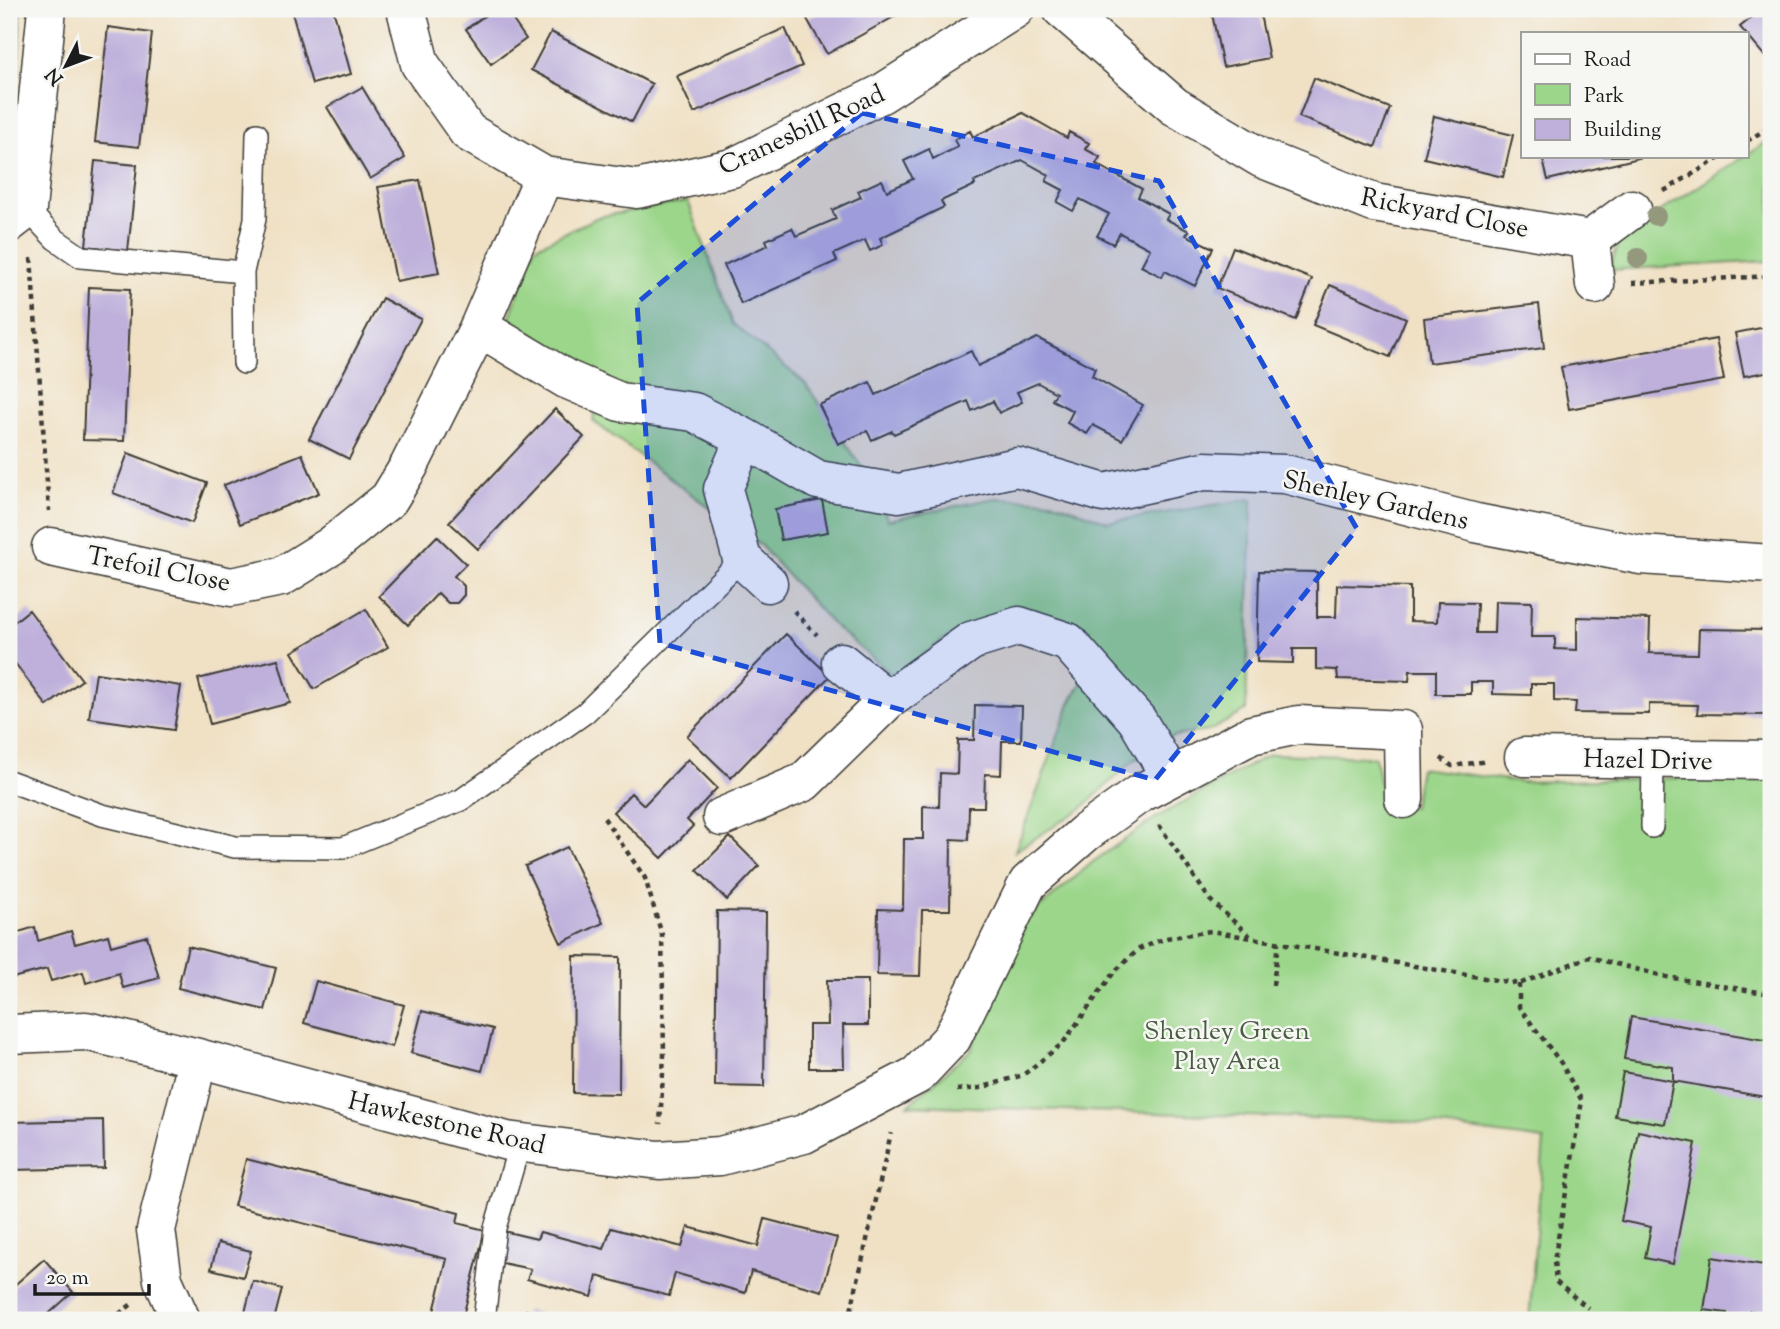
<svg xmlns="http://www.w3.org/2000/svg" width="1780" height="1329" viewBox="0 0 1780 1329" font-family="'Sorts Mill Goudy',serif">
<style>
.green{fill:#9bd68a;stroke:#5c7953;stroke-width:2}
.building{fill:#beb0db}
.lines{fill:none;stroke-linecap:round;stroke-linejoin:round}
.service-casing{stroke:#3c3a35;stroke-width:24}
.minor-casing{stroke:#3c3a35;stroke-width:41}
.path{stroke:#3c3a35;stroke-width:4.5;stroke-dasharray:5 5;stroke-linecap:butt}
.service{stroke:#fff;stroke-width:21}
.minor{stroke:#fff;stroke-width:38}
.tree{fill:#94987d}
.marked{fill:#1d4ed8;fill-opacity:0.2;stroke:#1d4ed8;stroke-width:5;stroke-dasharray:14 9;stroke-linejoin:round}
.labels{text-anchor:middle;stroke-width:5;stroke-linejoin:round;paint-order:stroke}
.street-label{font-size:26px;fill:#1c1c1c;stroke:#f6f6f2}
.park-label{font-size:26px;fill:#485d42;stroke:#f6f6f2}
</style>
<rect width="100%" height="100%" fill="#f6f6f2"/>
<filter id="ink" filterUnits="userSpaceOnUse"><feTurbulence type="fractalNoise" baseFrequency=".0143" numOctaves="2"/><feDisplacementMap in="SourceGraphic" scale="14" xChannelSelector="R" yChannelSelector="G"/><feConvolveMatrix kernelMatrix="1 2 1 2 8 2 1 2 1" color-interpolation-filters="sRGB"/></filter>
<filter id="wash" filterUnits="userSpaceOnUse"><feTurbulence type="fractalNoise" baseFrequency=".00686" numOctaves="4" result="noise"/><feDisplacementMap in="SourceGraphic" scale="28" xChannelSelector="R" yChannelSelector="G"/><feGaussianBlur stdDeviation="1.57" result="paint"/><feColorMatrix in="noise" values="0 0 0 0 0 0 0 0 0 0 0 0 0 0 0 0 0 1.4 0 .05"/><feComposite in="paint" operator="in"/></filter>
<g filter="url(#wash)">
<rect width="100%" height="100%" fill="#f0e1c5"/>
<!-- green -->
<path class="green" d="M9,9H21L13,181L9,185Z
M1771,139V261L1609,270L1621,237Z
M688,201L733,324L805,383L861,466L888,520L995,498L1052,501L1108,522L1252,499L1246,711L1209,731L1173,736L1133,761L1081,809L1015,851L1070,704L1096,656L1035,613L1000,611L942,641L895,677L835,627L761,546L593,421L601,377L509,319L535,247L598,217Z
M1270,754L1375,757L1384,808L1413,807L1420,768L1522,782L1771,776V1320H1529L1544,1140L1403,1121L908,1105L971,1050L1024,921L1094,861L1157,817Z"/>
<g id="blocks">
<!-- building -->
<path class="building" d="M291,9H333L351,74L312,84Z
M494,9H505L526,39L491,64L466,29Z
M825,9H908L827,54L807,19Z
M1211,9H1259L1269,58L1223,67Z
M1762,9H1771V56L1767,59L1740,27Z
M108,27L152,33L139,147L95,142Z
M785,28L802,66L694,113L677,76Z
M551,32L652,84L632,122L531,70Z
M1314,78L1390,108L1375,147L1299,117Z
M362,87L405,158L370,179L327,107Z
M1023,113L1067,138L1069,132L1089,143L1085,149L1100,157L1096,164L1142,189L1138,197L1169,214L1166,219L1189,231L1186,235L1213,248L1195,286L1165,271L1162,277L1141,266L1150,249L1120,233L1113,244L1097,236L1109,214L1080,199L1073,211L1057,202L1063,190L1046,181L1049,175L1022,160L974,182L975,185L941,201L944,207L880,238L883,245L870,251L865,240L834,254L837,261L741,304L724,265L768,245L766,240L792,228L796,236L836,219L832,210L861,197L858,191L882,180L887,191L913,179L904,161L929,149L933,159L958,147L954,140L970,131L973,137Z
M1434,116L1513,135L1503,177L1424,158Z
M1542,156H1643V157L1548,180Z
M95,161L137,165L128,251L86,246Z
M420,180L439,273L396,281L378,187Z
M1233,247L1312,279L1296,320L1217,288Z
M1330,285L1406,318L1390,357L1313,325Z
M89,287L130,289L124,441L83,440Z
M382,298L421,319L349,459L309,439Z
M1539,304L1544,348L1429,363L1424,318Z
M1771,326V371L1744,376L1735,333Z
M1037,338L1095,368L1092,376L1143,405L1122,440L1093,425L1087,434L1067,423L1073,411L1052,400L1056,393L1038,383L1017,392L1022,402L999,413L993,401L972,411L968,401L894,434L892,431L872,440L867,431L838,444L819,405L870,382L876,395L971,351L978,366Z
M1716,339L1724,380L1569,409L1561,367Z
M555,409L584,437L478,549L449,522Z
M128,453L207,483L192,523L113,493Z
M302,454L319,493L240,524L224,485Z
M822,500L828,532L781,540L775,509Z
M437,536L466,564L454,576L464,586V595L457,603H448L438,593L408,625L379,596Z
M1259,571L1317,572V617H1336L1337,585L1410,587V621L1437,622L1438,602L1477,603L1476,633H1494L1495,601L1532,602L1531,637H1555V649L1577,650V617L1650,619L1649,653L1698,654L1699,629L1771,630V702H1769V715L1697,714L1698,705L1649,704V714L1575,713L1576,702L1554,701V684H1531V695L1493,694V682H1471V694H1436V671H1410L1409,681L1338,679L1337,670L1316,669V649H1293V663L1257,662Z
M366,609L388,647L314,689L292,652Z
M29,610L82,680L47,706L9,655V626Z
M786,634L830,676L731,778L687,736Z
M278,659L290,703L210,724L198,679Z
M96,673L181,686L174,730L89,718Z
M975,705L1022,706L1021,741H1002L1001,775L985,774L984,807H969L968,840L951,839L950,910H922L920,976L877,975L878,909L903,910L904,839H923V806L939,807L940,773L957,774L958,740H974Z
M688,759L717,788L687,820L693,826L662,858L613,812L631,793L644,805Z
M730,837L759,866L727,900L697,870Z
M567,847L603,923L561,943L525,866Z
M717,911L766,912L764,1087L715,1086Z
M35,927L38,941L71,931L75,944L108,935L111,946L147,936L159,978L123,988L119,973L86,983L83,972L51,981L47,969L12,978L9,966V935Z
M188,946L276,968L265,1010L178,988Z
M574,956L620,957L619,1094L573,1093Z
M827,980H868V1025H843L844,1068H809V1025H828Z
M316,981L404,1005L392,1047L304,1023Z
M422,1011L493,1029L482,1071L411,1053Z
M1631,1017L1771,1041V1098L1673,1081V1067L1624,1059Z
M1623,1072L1673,1081L1665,1124L1615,1116Z
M103,1120L104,1168L9,1170V1122Z
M1638,1131L1696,1143L1673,1264L1645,1258L1651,1227L1621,1221Z
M246,1159L459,1213L457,1223L485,1230L462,1320H432L447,1259L234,1206Z
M765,1219L837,1238L822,1291L751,1271L745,1293L675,1273L669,1296L597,1276L592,1297L527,1279L531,1269L497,1262L503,1231L537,1239L540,1232L604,1249L611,1228L682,1247L688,1227L758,1246Z
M218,1243L251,1251L243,1277L211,1269Z
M1712,1257L1771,1266V1314L1750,1311L1748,1320H1726L1727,1313L1704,1310Z
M44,1259L73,1292L42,1320H9V1290Z
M253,1281L282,1289L274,1320H243Z
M526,1310L561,1319L560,1320H523Z"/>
</g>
</g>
<g filter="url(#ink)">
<use href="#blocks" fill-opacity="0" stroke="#3c3a35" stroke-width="2"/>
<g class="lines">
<!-- service casing -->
<g class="service-casing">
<path id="service" d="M27,209L55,239L81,257L243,272L255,219L257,134
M243,272L244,363
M9,781L102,815L235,847L343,848L461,800L585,713L742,559
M1652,827L1653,760
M484,1320L495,1228L520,1143"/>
</g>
<!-- minor casing -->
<g class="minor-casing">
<path id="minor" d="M406,9L420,64L468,132L544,176L637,189L732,168L881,94L1015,9
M1062,9L1174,106L1261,158L1374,203L1590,240L1595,285
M9,223L27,209L47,9
M1590,240L1632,209
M479,327L566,379L620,402L694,412L745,438L818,480L899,493L1017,467L1104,493L1204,471L1285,474L1476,523L1641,555L1771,564
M745,438L723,489L742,559L768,583
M51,547L231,587L281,577L331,546L389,499L409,466L479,327L544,176
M841,662L888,700
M1524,757L1771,760
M722,817L804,782L888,700L971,641L1019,626L1068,642L1137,720L1170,776
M9,1034L86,1031L198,1058L507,1141L659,1160L720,1156L804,1134L917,1075L952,1038L1028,883L1085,833L1139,794L1251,735L1298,725L1403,730L1404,799
M181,1320L163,1280L156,1230L198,1058"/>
</g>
<!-- path -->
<path class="path" d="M1747,141L1771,126
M1664,191L1723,156
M31,258L49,511
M1632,283L1771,276
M794,611L817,635
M1441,758L1452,766L1488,761
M604,818L645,878L662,935L664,1056L660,1124
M1159,825L1210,900L1250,936
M1519,984V1007L1561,1063L1582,1101L1554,1261L1556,1282L1588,1308
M1273,985L1278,943
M957,1090L980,1088L1023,1075L1063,1043L1114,972L1139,949L1166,938L1211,931L1519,984L1589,957L1667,977L1771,994
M111,1320L132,1304
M849,1320L891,1133"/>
<!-- service -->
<use href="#service" class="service"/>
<!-- minor -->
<use href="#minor" class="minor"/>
</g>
<!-- trees -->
<g class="tree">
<circle cx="1656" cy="216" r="10"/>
<circle cx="1638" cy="258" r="10"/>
</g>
</g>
<!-- marked area -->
<path class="marked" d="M862,113L1159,181L1357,529L1155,780L660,643L637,303Z"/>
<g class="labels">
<!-- street labels -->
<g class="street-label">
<text transform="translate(801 129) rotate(-25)" y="9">Cranesbill Road</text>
<text transform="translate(1445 212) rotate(11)" y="9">Rickyard Close</text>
<text transform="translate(1376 499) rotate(13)" y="9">Shenley Gardens</text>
<text transform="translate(159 568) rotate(11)" y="9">Trefoil Close</text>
<text transform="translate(1648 759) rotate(1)" y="9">Hazel Drive</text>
<text transform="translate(447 1122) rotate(13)" y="9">Hawkestone Road</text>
</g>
<!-- park labels -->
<g class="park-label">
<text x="1227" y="1039">Shenley Green<tspan x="1227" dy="30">Play Area</tspan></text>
</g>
</g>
<!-- margin -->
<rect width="1780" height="1329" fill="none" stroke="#f6f6f2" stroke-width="35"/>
<!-- legend -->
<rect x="1521" y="32" width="228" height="126" fill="#f6f6f2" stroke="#9f9f9c" stroke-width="2"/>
<rect x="1535" y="54" width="35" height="10" fill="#ffffff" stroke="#9f9f9c" stroke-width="2"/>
<text x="1584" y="66" font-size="21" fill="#1c1c1c">Road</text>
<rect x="1535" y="84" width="35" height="21" fill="#9bd68a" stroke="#9f9f9c" stroke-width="2"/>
<text x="1584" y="102" font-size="21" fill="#1c1c1c">Park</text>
<rect x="1535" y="119" width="35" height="21" fill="#beb0db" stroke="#9f9f9c" stroke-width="2"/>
<text x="1584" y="136" font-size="21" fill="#1c1c1c">Building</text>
<!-- north arrow -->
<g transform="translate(66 66) rotate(228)" stroke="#f6f6f2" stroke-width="5" paint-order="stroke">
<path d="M0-5L12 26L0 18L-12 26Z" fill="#1c1c1c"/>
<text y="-10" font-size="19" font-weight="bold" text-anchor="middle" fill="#1c1c1c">N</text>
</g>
<!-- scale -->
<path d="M35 1284v10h114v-10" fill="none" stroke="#1c1c1c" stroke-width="3.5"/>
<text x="46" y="1284" font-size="21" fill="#1c1c1c" stroke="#f6f6f2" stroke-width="5" paint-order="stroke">20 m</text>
</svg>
